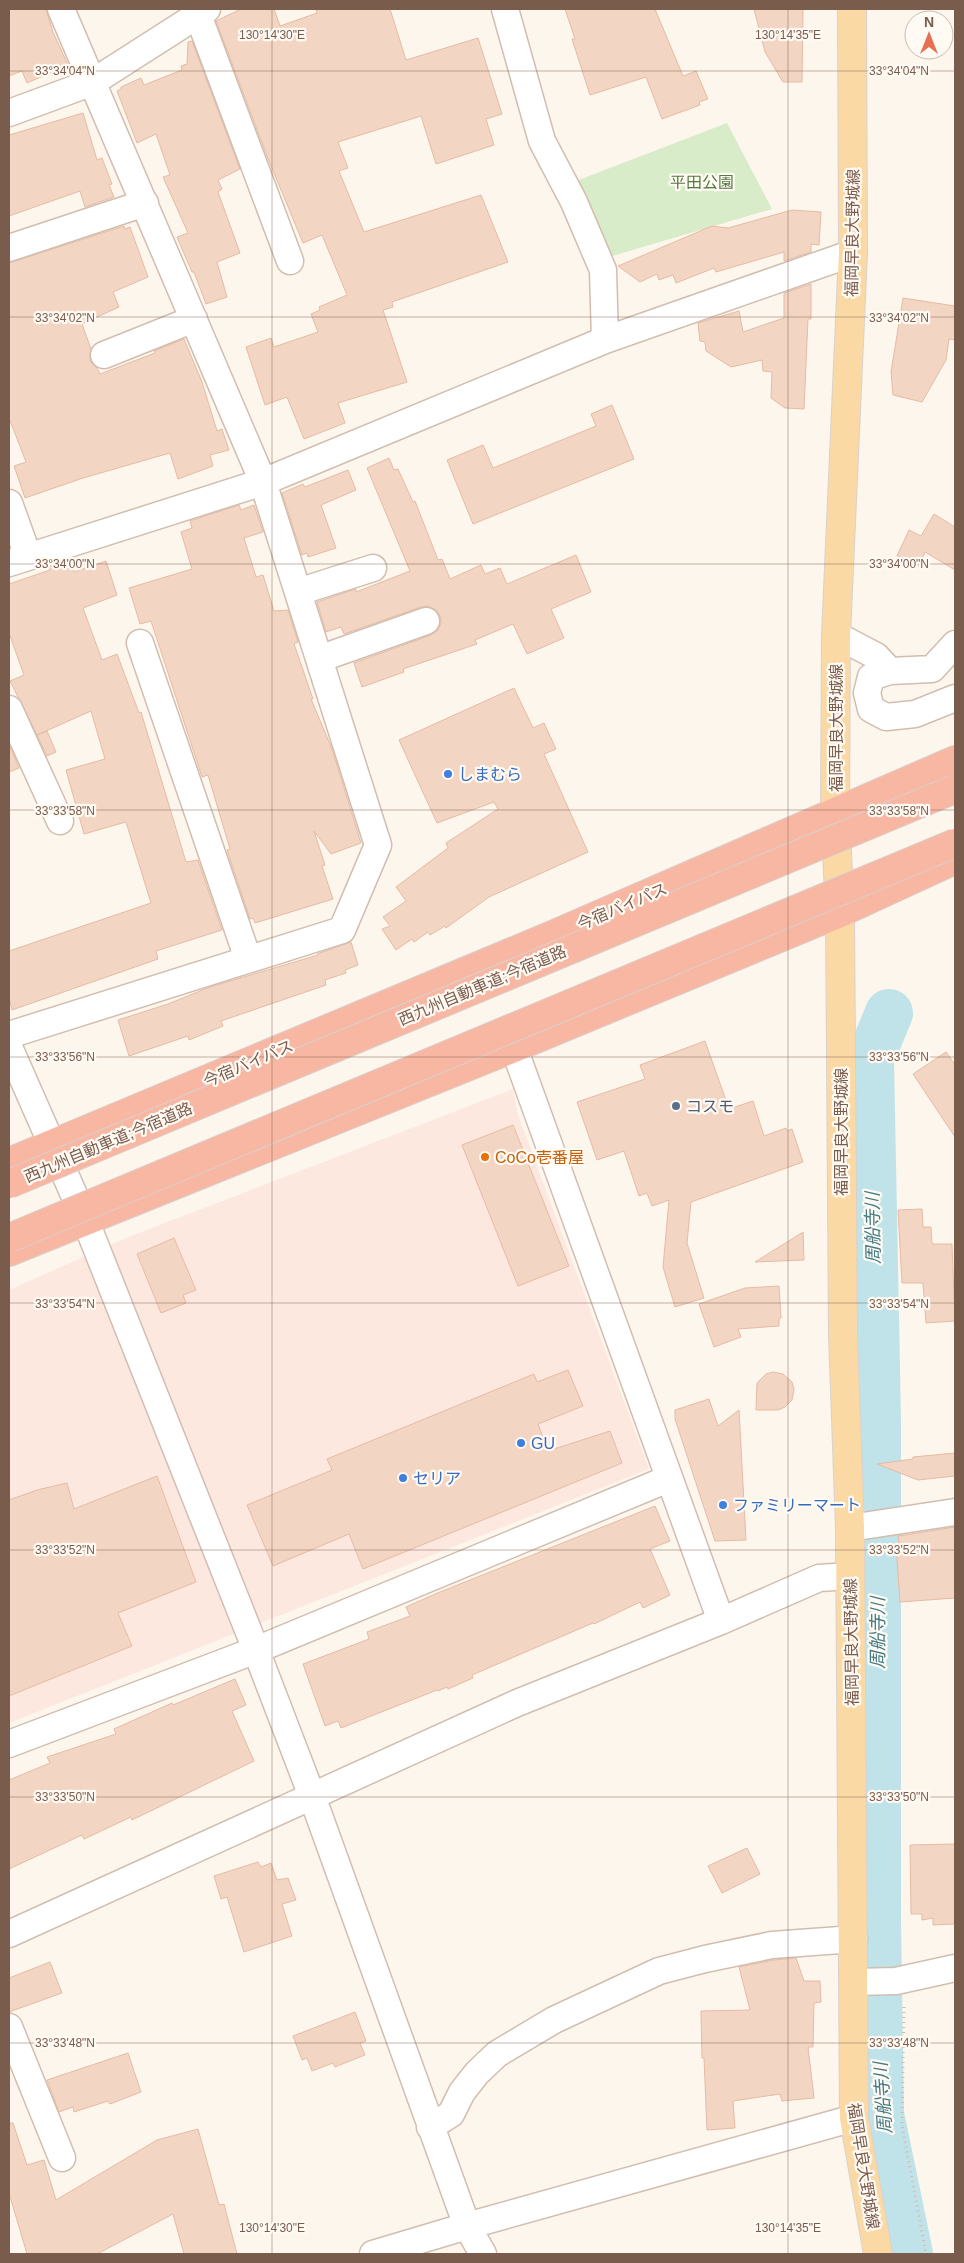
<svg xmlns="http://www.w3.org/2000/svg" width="964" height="2263" viewBox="0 0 964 2263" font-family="Arial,'Noto Sans JP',sans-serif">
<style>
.commercial{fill:#fde8e0}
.green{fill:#d8ecc9}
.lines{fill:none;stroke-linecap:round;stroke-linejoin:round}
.river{stroke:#bfe3e8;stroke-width:48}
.building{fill:#f3d5c3;stroke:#e6bba3}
.minor-casing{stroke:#d1beb0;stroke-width:29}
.major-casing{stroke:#dad1cd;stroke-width:30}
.highway-casing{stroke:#dad1cd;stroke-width:30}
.path{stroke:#d9b8a5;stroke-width:3;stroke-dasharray:1 4;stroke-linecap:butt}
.minor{stroke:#fff;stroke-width:26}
.major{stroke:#fbd9a5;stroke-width:28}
.highway{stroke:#f7b7a3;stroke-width:28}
.highway-bridge-casing{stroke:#dad1cd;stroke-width:30;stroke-linecap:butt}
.highway-bridge{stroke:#f7b7a3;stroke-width:28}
.ticks{fill:none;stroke:#7a5c4d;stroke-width:1;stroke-opacity:0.45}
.shop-dot{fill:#3f7fe0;stroke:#fffaf3;stroke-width:2}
.service-dot{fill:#5c6f8a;stroke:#fffaf3;stroke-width:2}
.food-dot{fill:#e8710a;stroke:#fffaf3;stroke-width:2}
.labels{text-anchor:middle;stroke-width:4.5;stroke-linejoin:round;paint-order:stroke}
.park-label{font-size:16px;fill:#537a41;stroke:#fffaf3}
.street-label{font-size:16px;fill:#7a5c4d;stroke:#fffaf3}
.shop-label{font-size:16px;fill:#366cbe;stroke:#fffaf3;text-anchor:start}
.service-label{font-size:16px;fill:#4e5e75;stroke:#fffaf3;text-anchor:start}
.food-label{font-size:16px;fill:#c56008;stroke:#fffaf3;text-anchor:start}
.water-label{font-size:18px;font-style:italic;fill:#437c86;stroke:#fffaf3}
.ticks-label{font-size:12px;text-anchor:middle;fill:#7a5c4d;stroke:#fffaf3;stroke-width:4.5;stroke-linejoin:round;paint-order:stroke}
</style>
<rect width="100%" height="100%" fill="#fdf6ec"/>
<!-- commercial -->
<path class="commercial" d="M513,1089L517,1112L649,1469L9,1723V1290L131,1236Z"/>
<!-- green -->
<path class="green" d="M727,123L772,209L609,257L576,181Z"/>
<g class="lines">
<!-- river -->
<path class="river" d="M889,1013L870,1059L877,1421V1922L880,2114L909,2254"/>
</g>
<!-- building -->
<path class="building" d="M9,9H46L53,32L68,65L27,83L22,71L9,76Z
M241,9H274L280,26L317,13L316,9H390L406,60L478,38L502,114L486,119L494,145L436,164L421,116L338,142L348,168L339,171L364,232L481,195L508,262L392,302L393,307L383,310L407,382L338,403L345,423L304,439L287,397L265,405L246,347L271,338L274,347L318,332L311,314L320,310L319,307L347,295L322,235L303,243L267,156L216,21Z
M565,9H655L683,76L696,71L708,99L699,102L700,105L662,119L646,77L590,95L572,39H575Z
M754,9H803L802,82H783L765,52Z
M192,41L240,169L218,180L222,189L218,192L240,253L217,262L227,297L206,304L194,272H192L177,237L188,233L163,177L170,175L156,134L137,143L117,91L121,89V87L141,78L144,85L182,70L181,66L187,64L188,42Z
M83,113L97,160L102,158L112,184L109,185L114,197L85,207L80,191L9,216V135Z
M792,210L821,212L819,245L811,244V252L784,261V252L716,272L714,268L676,283L673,275L659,280L657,274L640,282L618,266L712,226L728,228Z
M124,226L125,229L130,227L148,277L113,292L119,307L82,324L91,349L90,361L97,368L100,374L155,353L154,351L184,339L202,382L217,431L222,429L229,450L210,455L213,466L178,479L170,453L83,478L25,498L14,466L26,462L9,418V263Z
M811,284V319H808L804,409L785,408L771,398L772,372L763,371L762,360L731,367L706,351L705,342L700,341L698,323L739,311L743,332L784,318V293Z
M903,298L955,306V340L949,339L946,360L922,402L893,395L891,372Z
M612,405L634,459L473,524L447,460L483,445L493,468L596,426L591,414Z
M389,458L394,470L398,469L413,502L415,501L438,560L442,559L450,579L481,565L485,574L500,568L507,584L576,555L591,592L551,609L564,638L527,654L513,624L475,640L477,644L403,669L404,672L362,687L354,663L431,635L438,630L441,623L440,616L436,610L428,606L421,607L344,634L341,627L326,632L317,602L356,589V592L410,571L367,468Z
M348,470L356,490L321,505L336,548L308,557L307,553L302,555L282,493L303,484L305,487Z
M239,505L241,510L254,505L263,532L244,538L256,577L263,575L274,611L288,610L298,642L294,644L313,699H311L332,749L361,843L331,854L314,831L325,865L322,866L333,899L255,923L253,918L250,919L227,850L230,849L208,775L202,777L151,621L140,624L129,588L192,569L181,532L192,528L190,521Z
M934,514L955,527V570L925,552L919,566L897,556L909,530L921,536Z
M70,559L74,572L106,561L117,595L83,608L102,660L117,654L139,713L141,712L186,862L198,860L222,930L156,951L158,959L12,1010L9,998V951L151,903L126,822L84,834L66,770L105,759L91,711L37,735L10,681L24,675L9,633V584L50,570L49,566Z
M514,688L533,728L544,723L556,749L544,754L588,852L489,897L446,928L445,926L430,935L428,932L414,942L412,939L396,950L382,929L390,926L383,917L406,901L396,887L448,848L446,843L498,809L494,802L437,823L399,740Z
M47,731L56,752L47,756L37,735Z
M10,746L19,768L9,772V747Z
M351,942L358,965L345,970L346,973L325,980L326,985L221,1021L223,1026L189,1040L188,1036L129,1056L118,1020L168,1004L210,987L318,955L317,954Z
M705,1041L729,1109L753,1101L764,1136L786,1128L787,1131L792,1129L803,1162L691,1202L687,1243L704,1298L675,1307L663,1267L669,1200L652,1206L647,1193L639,1196L624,1151L597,1160L577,1102L645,1079L640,1065Z
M946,1052L955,1065V1137L913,1074Z
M513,1125L569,1266L518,1286L462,1145Z
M922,1209L923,1227H931L932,1244H952L955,1321L926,1323L923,1283H902L898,1210Z
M803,1232L804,1260L755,1262Z
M174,1238L196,1290L183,1295L186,1303L161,1313L137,1254Z
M779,1286L781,1318H779V1326L738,1329L741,1337L714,1347L699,1304L745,1288Z
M568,1370L583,1406L538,1424L548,1451L610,1431L622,1463L363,1569L349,1534L273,1566L247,1505L332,1470L327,1459L534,1374L537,1382Z
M773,1372L783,1374L792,1382L794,1389L792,1400L785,1407L778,1410H756L757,1383L766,1374Z
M709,1399L718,1426L739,1410L746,1540L715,1541L675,1419V1410Z
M955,1453V1476L918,1480L877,1464L913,1459V1457Z
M157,1476L196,1582L118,1613L132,1646L9,1696V1500L37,1490L67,1483L74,1509Z
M655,1506L670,1541L650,1549L670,1595L643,1608L640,1602L594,1624L593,1623L472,1675L473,1678L448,1689L447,1687L438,1691L437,1690L341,1728L338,1721L325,1726L303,1664L369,1639L367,1632L410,1616L406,1607L435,1594Z
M955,1527V1598L900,1602L896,1545H899L898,1536Z
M235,1679L246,1705L232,1711L254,1761L132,1820L131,1817L84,1839L82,1835L9,1869V1780L50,1763L47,1757L116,1734L114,1729L172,1703L173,1705Z
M955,1844V1924L933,1925V1918L922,1920V1914H911L910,1845Z
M747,1848L760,1874L722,1893L708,1866Z
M258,1862L261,1867L271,1863L277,1880L288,1878L296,1900L282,1904L292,1936L244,1952L227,1897L221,1899L214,1876Z
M796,1958L804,1981H820L821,2002L814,2003L813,2047H808L814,2098L782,2101L780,2094L733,2101L735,2128L707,2130L704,2058H702L701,2011L750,2010L739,1967L774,1960Z
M50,1962L62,1993L9,2012V1978Z
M355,2012L366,2041L360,2043L365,2055L335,2067L333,2063L312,2071L307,2058L302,2060L293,2036Z
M128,2053L141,2092L110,2104L108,2101L74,2112L73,2107L59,2112L47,2080Z
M9,2123H13L27,2165L44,2160L56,2200L157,2140L198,2129L219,2205L224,2204L237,2254H184L173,2214L97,2254H27L9,2193Z"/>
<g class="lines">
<!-- minor casing -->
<g class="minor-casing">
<path id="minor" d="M505,9L542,141L574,202L603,270L605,340
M198,15L290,261
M9,113L93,82L207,9
M9,248L145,203
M104,355L194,319
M9,503L28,556
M9,563L263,482L605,340L853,253
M298,592L373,568
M836,635L876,656L890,671L932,669L955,644
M140,643L248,959
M319,659L426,621
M890,671L871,677L867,693L871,709L886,717L915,714L955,698
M9,709L60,821
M9,1035L342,930L378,845L263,482L61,9
M9,1047L86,1222L256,1650L312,1796L467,2226L483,2254
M514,1048L721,1621
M850,1528L955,1512
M9,1744L256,1650L668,1479
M9,1934L517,1703L721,1621L819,1578L850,1576
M854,1982L896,1981L955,1968
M9,2027L62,2158
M430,2127L451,2114L462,2092L477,2073L497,2054L554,2020L659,1971L705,1959L772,1945L854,1939
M373,2254L467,2226L854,2118"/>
</g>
<!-- major casing -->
<g class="major-casing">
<path id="major" d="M852,9L853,253L836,635L835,813L840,913L843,1336L850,1528L854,2118L878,2254"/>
</g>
<!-- highway casing -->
<g class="highway-casing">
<path id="highway" d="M9,1162L552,935L955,760
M9,1252L514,1048L840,913L955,860"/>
</g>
<!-- path -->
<path class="path" d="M904,2007L902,2125L926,2254"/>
<!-- minor -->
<use href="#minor" class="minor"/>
<!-- major -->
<use href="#major" class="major"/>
<!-- highway -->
<use href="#highway" class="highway"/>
<!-- highway-bridge casing -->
<g class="highway-bridge-casing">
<path id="highway-bridge" d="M9,1184L955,789
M9,1238L955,843"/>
</g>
<!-- highway-bridge -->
<use href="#highway-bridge" class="highway-bridge"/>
</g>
<!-- ticks -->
<path class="ticks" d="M272,9V2254M788,9V2254M9,71H955M9,317H955M9,564H955M9,810H955M9,1057H955M9,1303H955M9,1550H955M9,1797H955M9,2043H955"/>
<!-- markers -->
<g class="shop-dot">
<circle cx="448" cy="774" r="5"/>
<circle cx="521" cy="1443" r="5"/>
<circle cx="403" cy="1478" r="5"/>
<circle cx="723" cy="1505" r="5"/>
</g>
<circle class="service-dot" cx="676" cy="1106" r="5"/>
<circle class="food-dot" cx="485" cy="1157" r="5"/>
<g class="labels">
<!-- park labels -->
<g class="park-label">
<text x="702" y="188">平田公園</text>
</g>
<!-- street labels -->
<g class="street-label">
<text transform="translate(852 233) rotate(-89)" y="6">福岡早良大野城線</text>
<text transform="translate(836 728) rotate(-90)" y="6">福岡早良大野城線</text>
<text transform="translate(622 906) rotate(-23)" y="6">今宿バイパス</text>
<text transform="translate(482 985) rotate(-23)" y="6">西九州自動車道;今宿道路</text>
<text transform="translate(248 1063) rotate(-23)" y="6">今宿バイパス</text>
<text transform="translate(841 1132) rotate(-90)" y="6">福岡早良大野城線</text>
<text transform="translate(108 1142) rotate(-23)" y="6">西九州自動車道;今宿道路</text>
<text transform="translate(851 1642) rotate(-91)" y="6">福岡早良大野城線</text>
<text transform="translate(864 2166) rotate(81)" y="6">福岡早良大野城線</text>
</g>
<!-- shop labels -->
<g class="shop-label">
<text x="458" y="780">しまむら</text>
<text x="531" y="1449">GU</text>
<text x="413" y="1484">セリア</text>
<text x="733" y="1511">ファミリーマート</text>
</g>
<!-- service labels -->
<g class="service-label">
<text x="686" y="1112">コスモ</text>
</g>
<!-- food labels -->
<g class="food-label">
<text x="495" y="1163">CoCo壱番屋</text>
</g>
<!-- water labels -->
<g class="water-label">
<text transform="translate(873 1228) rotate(-91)" y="6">周船寺川</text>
<text transform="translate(878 1633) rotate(-90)" y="6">周船寺川</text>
<text transform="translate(883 2098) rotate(-94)" y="6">周船寺川</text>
</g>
</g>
<g class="ticks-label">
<text x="272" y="39">130°14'30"E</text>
<text x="788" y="39">130°14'35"E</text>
<text x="65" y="75">33°34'04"N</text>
<text x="899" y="75">33°34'04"N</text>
<text x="65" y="322">33°34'02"N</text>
<text x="899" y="322">33°34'02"N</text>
<text x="65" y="568">33°34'00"N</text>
<text x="899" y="568">33°34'00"N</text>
<text x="65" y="815">33°33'58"N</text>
<text x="899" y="815">33°33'58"N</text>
<text x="65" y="1061">33°33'56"N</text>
<text x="899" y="1061">33°33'56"N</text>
<text x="65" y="1308">33°33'54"N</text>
<text x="899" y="1308">33°33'54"N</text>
<text x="65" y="1554">33°33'52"N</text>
<text x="899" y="1554">33°33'52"N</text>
<text x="65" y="1801">33°33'50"N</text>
<text x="899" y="1801">33°33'50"N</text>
<text x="65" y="2047">33°33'48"N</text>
<text x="899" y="2047">33°33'48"N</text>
<text x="272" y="2232">130°14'30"E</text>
<text x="788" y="2232">130°14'35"E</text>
</g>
<!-- border -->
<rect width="964" height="2263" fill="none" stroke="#7a5c4d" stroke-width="20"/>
<!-- north arrow -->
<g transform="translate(929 35)"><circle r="24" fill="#fffaf3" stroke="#cabbb1"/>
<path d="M0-4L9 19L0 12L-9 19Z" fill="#e76f51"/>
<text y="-8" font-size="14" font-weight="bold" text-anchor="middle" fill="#7a5c4d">N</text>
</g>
</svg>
